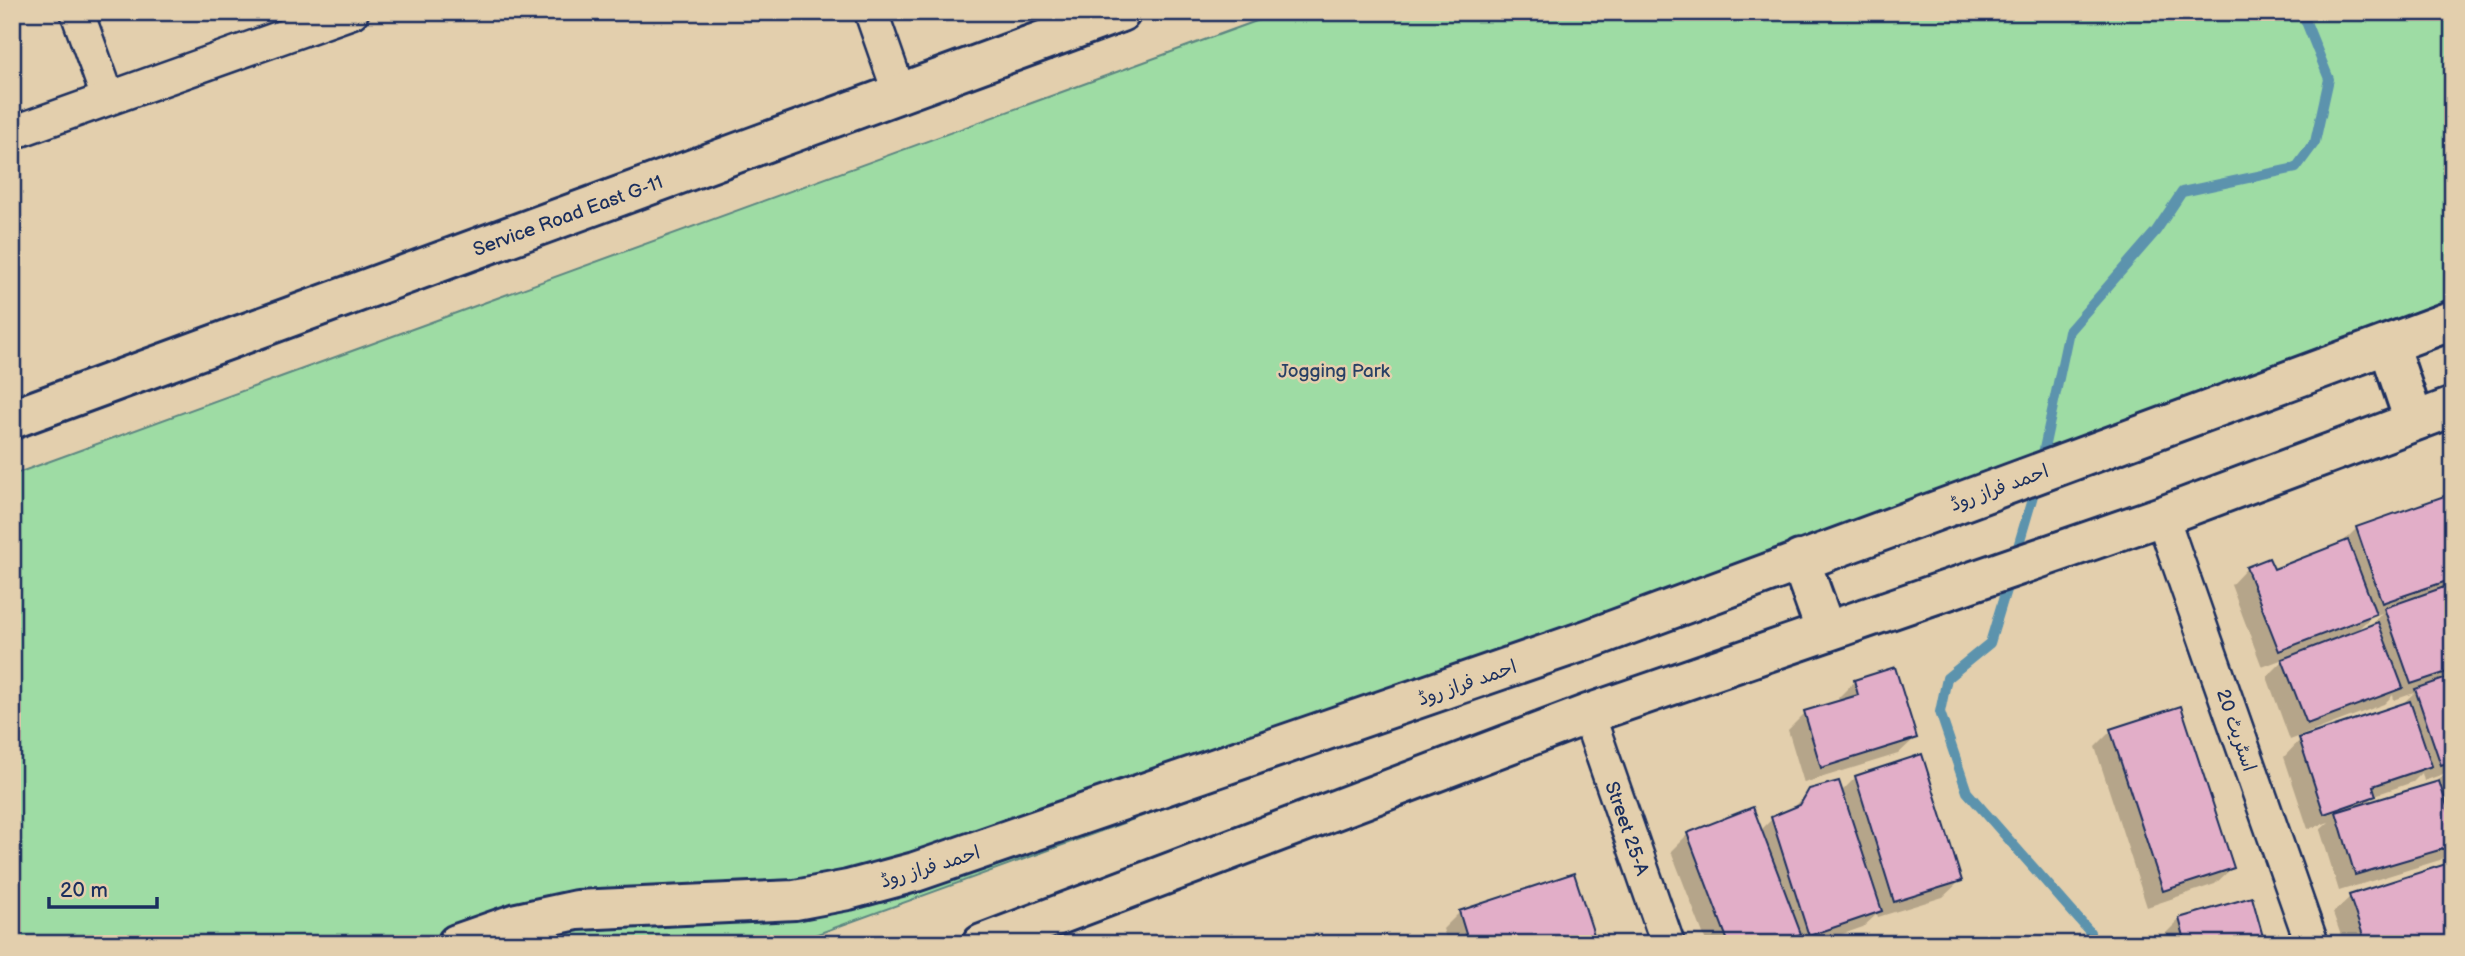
<svg xmlns="http://www.w3.org/2000/svg" width="2465" height="956" viewBox="0 0 2465 956" font-family="'Balsamiq Sans','Playpen Sans Arabic',sans-serif">
<style>
.green{fill:#9edca4;stroke:#5c8681;stroke-width:2}
.shadow{fill:#0003;fill-rule:evenodd}
.lines{fill:none;stroke-linecap:round;stroke-linejoin:round}
.stream{stroke:#5c93ad;stroke-width:10}
.building{fill:#e2aec8;stroke:#1b2f5e;stroke-width:2}
.minor-casing{stroke:#1b2f5e;stroke-width:37}
.tertiary-casing{stroke:#1b2f5e;stroke-width:44}
.primary-casing{stroke:#1b2f5e;stroke-width:44}
.minor{stroke:#e3cfad;stroke-width:32}
.tertiary{stroke:#e3cfad;stroke-width:38}
.primary{stroke:#e3cfad;stroke-width:38}
.labels{text-anchor:middle;stroke-width:5;stroke-linejoin:round;paint-order:stroke}
.street-label{font-size:19px;fill:#1b2f5e;stroke:#e3cfad}
.park-label{font-size:19px;fill:#284065;stroke:#e3cfad}
</style>
<rect width="100%" height="100%" fill="#e3cfad"/>
<filter id="ink" filterUnits="userSpaceOnUse"><feTurbulence type="fractalNoise" baseFrequency=".0143" numOctaves="2"/><feDisplacementMap in="SourceGraphic" scale="14" xChannelSelector="R" yChannelSelector="G"/><feConvolveMatrix kernelMatrix="1 2 1 2 8 2 1 2 1" color-interpolation-filters="sRGB"/></filter>
<g filter="url(#ink)">
<!-- green -->
<path class="green" d="M1281,12H2453V340L790,944H12V475Z"/>
<!-- shadow -->
<path class="shadow" d="M2453,509V850L2440,860L2339,891L2320,830L2329,822L2308,829L2284,757L2300,740L2401,705L2414,693L2394,700L2393,695L2384,704L2290,740L2267,677L2286,658L2262,667L2231,585L2247,568L2273,572L2340,545L2357,528ZM2382,613L2369,626L2354,633L2371,617ZM2422,773L2424,781L2446,773L2435,784L2364,806L2375,795L2413,782Z
M1855,681L1915,738L1898,754L1804,783L1788,730L1805,713L1840,702L1838,698Z
M2111,731L2232,868L2215,884L2147,907L2095,747Z
M1856,777L1960,881L1943,897L1878,917L1877,914L1863,927L1815,944H1707L1671,851L1688,834L1760,831L1772,819L1791,811L1810,790L1841,792Z
M2450,864L2453,944H2344L2333,913L2350,897Z
M1460,912L1596,944H1448L1443,929Z
M2180,919L2263,944H2166L2163,936Z"/>
<g class="lines">
<!-- stream -->
<path class="stream" d="M2041,463L2069,331L2156,231L2182,192L2296,168L2315,142L2329,79L2302,12
M2015,557L2037,482
M2009,580L1990,643L1947,678L1940,712L1967,792L2090,932V944"/>
</g>
<!-- building -->
<path class="building" d="M2450,494L2453,503V579L2382,603L2356,527Z
M2348,540L2376,614L2279,651L2246,567L2269,558L2274,569Z
M2453,584V670L2411,684L2384,608Z
M2378,622L2403,688L2307,724L2282,659Z
M1895,667L1917,738L1821,768L1804,711L1858,695L1854,680Z
M2453,676V761L2441,765L2415,689Z
M2410,701L2432,766L2373,786L2376,796L2324,814L2299,738Z
M2181,706L2234,868L2163,891L2110,729Z
M1922,754L1962,881L1894,902L1855,776Z
M1839,781L1882,911L1809,936L1771,817L1800,805L1809,789Z
M2439,781L2453,825V846L2355,875L2336,812Z
M1753,807L1801,934L1776,944H1729L1687,833Z
M2452,862L2453,937L2430,944H2366L2349,895Z
M1574,873L1597,944H1469L1459,911Z
M2252,897L2265,944H2186L2179,918Z"/>
<g class="lines">
<!-- minor casing -->
<g class="minor-casing">
<g id="minor">
<path d="M77,12L108,98"/>
<path d="M871,12L899,92"/>
<path d="M12,133L352,12"/>
<path d="M2162,516L2312,944"/>
<path id="s1" d="M1588,714L1668,944"/>
</g>
</g>
<!-- tertiary casing -->
<g class="tertiary-casing">
<g id="tertiary">
<path id="s2" d="M12,419L1121,12"/>
</g>
</g>
<!-- primary casing -->
<g class="primary-casing">
<path id="primary" d="M2388,344L2414,421
M1800,560L1826,632
M457,944L517,923L577,910L795,900L848,890L915,872L1587,640L2453,320
M982,944L1588,714L2162,516L2453,407"/>
</g>
<!-- minor -->
<use href="#minor" class="minor"/>
<!-- tertiary -->
<use href="#tertiary" class="tertiary"/>
<!-- primary -->
<use href="#primary" class="primary"/>
</g>
</g>
<g class="labels">
<!-- street labels -->
<g class="street-label">
<text dy="7" stroke="none"><textPath href="#s2" startOffset="592">Service Road East G-11</textPath></text>
<text transform="translate(1999 487) rotate(-20)" y="7">احمد فراز روڈ</text>
<text transform="translate(1467 682) rotate(-19)" y="7">احمد فراز روڈ</text>
<text transform="translate(2237 730) rotate(71)" y="7">اسٹریٹ 20</text>
<text dy="7" stroke="none"><textPath href="#s1" startOffset="121">Street 25-A</textPath></text>
<text transform="translate(930 866) rotate(-17)" y="7">احمد فراز روڈ</text>
</g>
<!-- park labels -->
<g class="park-label">
<text x="1334" y="377">Jogging Park</text>
</g>
</g>
<!-- margin -->
<rect width="2465" height="956" fill="none" stroke="#e3cfad" stroke-width="42"/>
<rect x="21" y="21" width="2423" height="914" fill="none" stroke="#1b2f5e" stroke-width="2.5" filter="url(#ink)"/>
<!-- scale -->
<path d="M49 897v10h108v-10" fill="none" stroke="#1b2f5e" stroke-width="3.5"/>
<text x="60" y="897" font-size="21" fill="#1b2f5e" stroke="#e3cfad" stroke-width="5" paint-order="stroke">20 m</text>
</svg>
